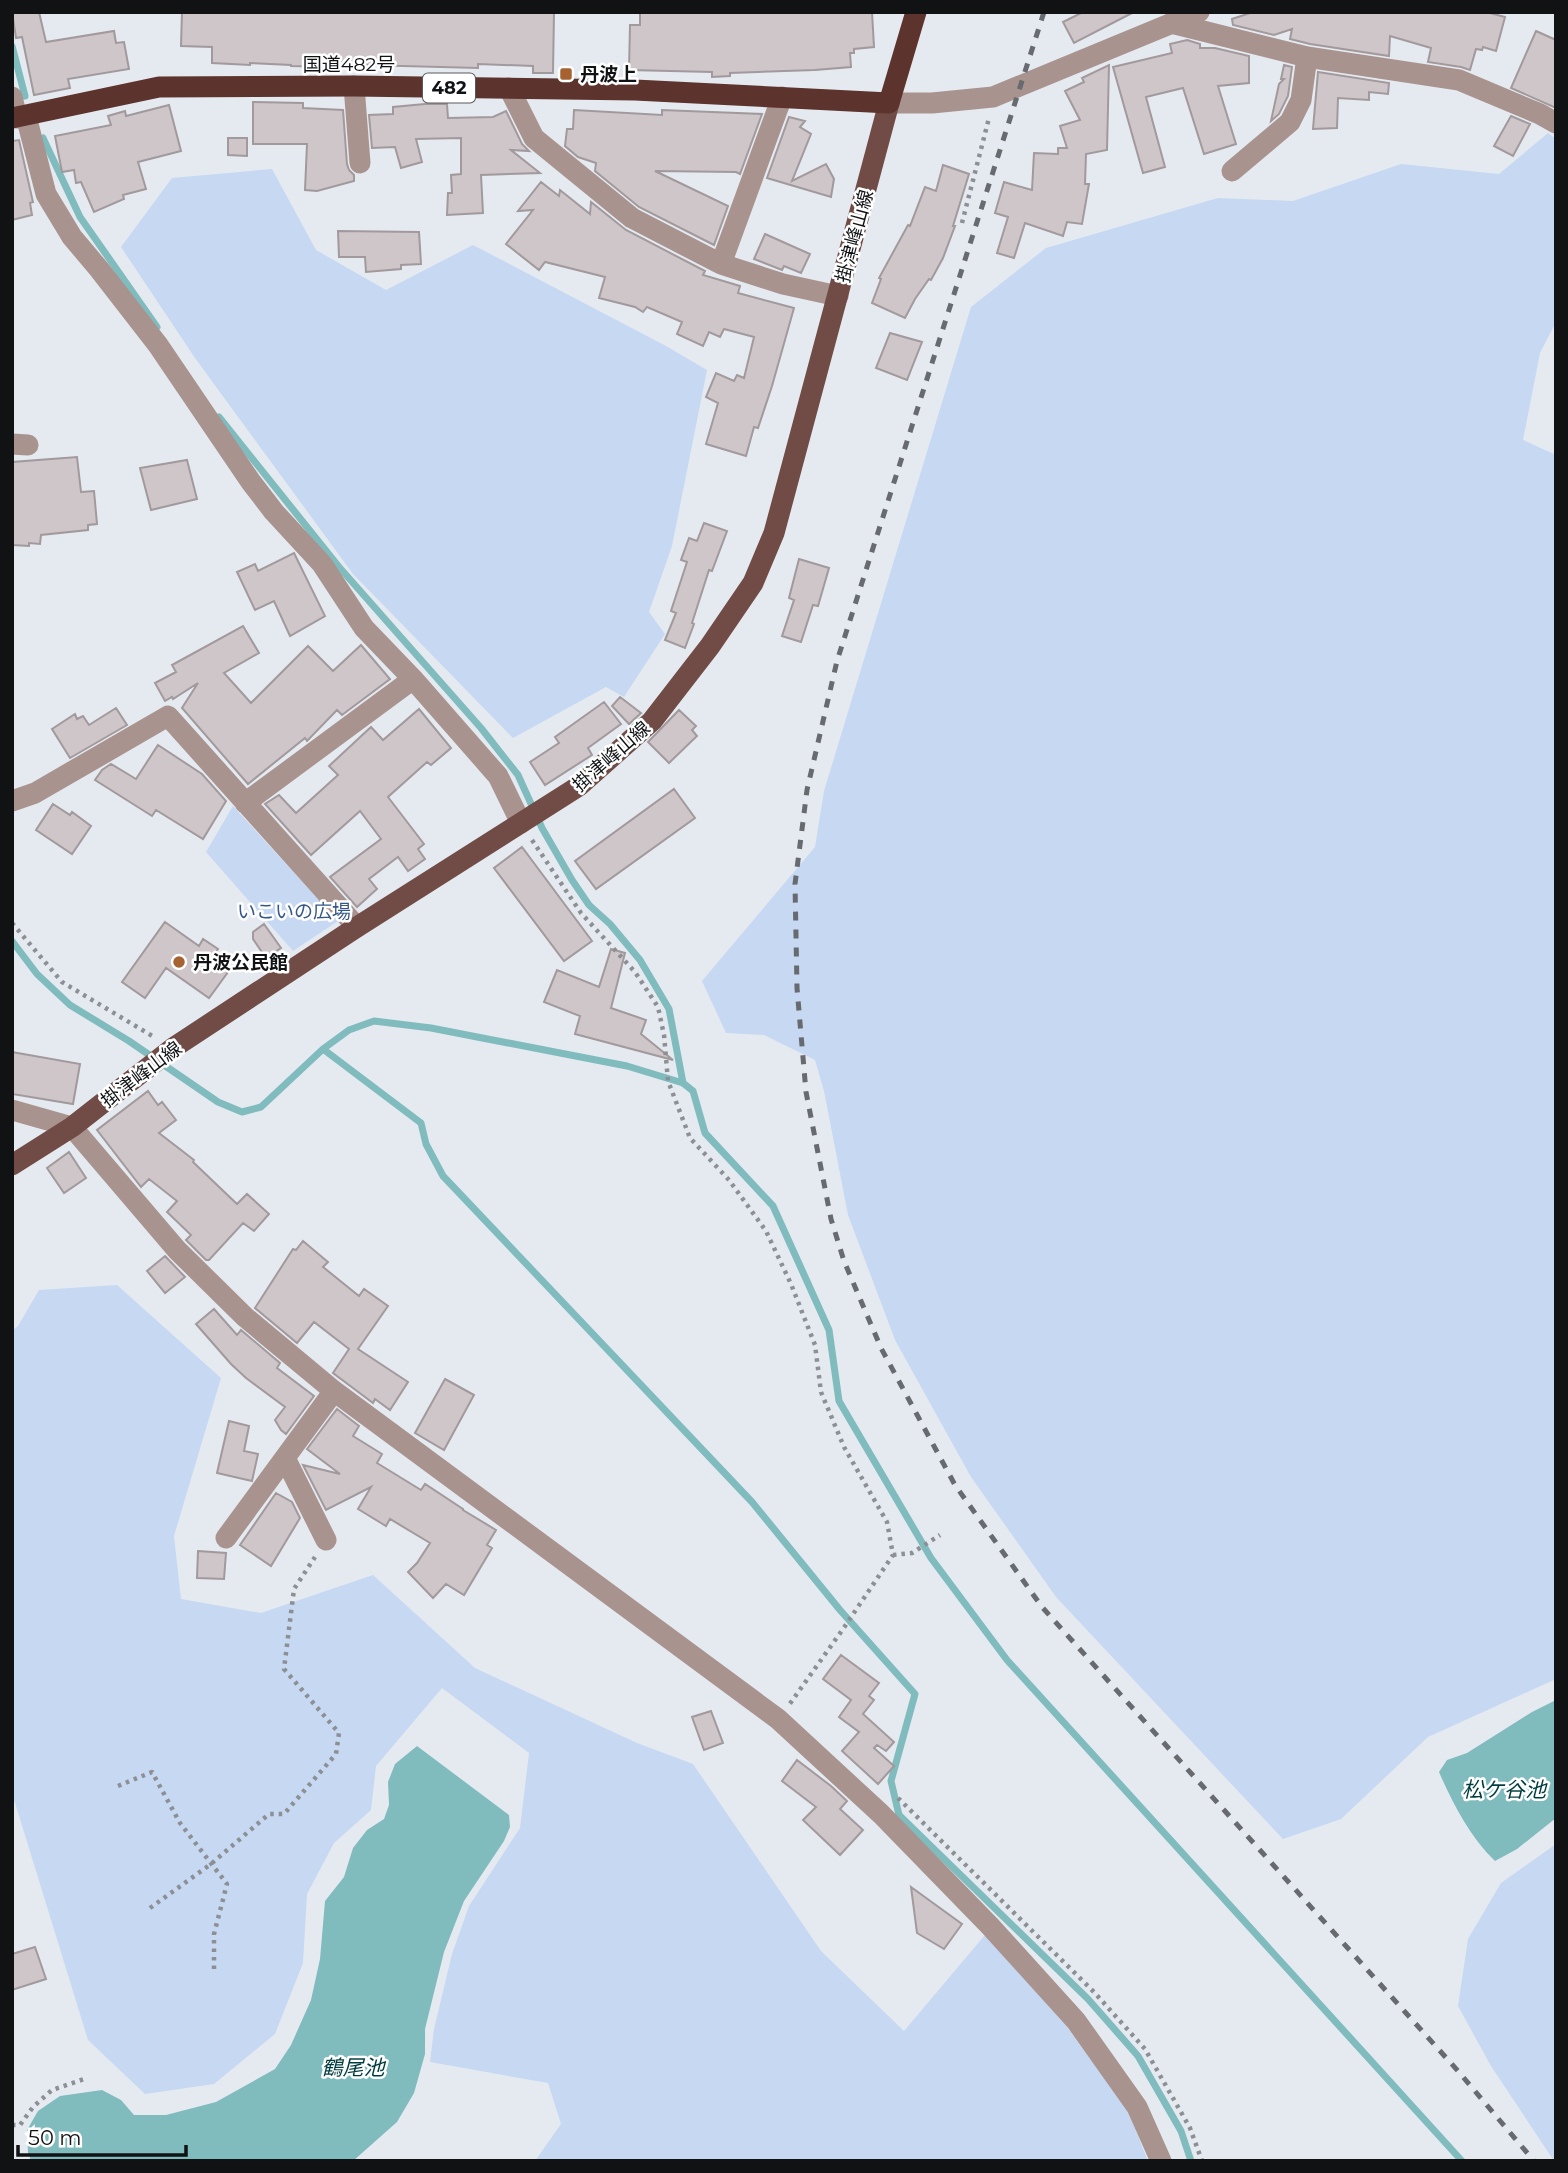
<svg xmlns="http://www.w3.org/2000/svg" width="1568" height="2173" viewBox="0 0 1568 2173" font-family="Montserrat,'Noto Sans JP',sans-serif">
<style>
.green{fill:#c6d8f2}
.water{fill:#80bbbe}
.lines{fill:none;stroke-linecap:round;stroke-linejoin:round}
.stream{stroke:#80bbbe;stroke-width:7}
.building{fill:#cec6c8;stroke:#a2999c;stroke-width:2}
.path{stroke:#8c9095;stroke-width:4.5;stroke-dasharray:3.5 5;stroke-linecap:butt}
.minor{stroke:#a9938f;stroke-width:21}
.major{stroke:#714c46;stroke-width:21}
.highway{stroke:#5c332d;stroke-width:21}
.rail{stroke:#676a6e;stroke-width:5;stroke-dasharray:9 9;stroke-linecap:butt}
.poi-dot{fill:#a66331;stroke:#fff;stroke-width:2.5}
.labels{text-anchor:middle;stroke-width:5;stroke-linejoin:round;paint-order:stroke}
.shield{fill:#fff;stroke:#58595a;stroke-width:2}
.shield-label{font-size:18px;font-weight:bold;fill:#101214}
.street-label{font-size:19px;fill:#101214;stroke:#fff}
.poi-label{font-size:19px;font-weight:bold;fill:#101214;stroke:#fff;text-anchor:start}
.park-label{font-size:19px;fill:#355789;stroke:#fff}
.water-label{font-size:21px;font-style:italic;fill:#003c3f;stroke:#fff}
</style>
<rect width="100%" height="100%" fill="#e5eaf1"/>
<!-- green -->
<path class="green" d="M1548,133L1556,139V322L1540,353L1523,440L1556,455V1679L1428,1737L1341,1819L1283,1839L1056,1597L971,1477L895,1340L848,1215L824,1091L815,1060L764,1035L726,1033L702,981L815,847L824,791L971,307L1046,248L1218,198L1293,201L1401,164L1499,174Z
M272,169L316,250L386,290L473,245L666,346L707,370L672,546L649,612L665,634L624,697L606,687L513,738L353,574L195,358L121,247L172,178Z
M233,806L338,921L293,951L206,852Z
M117,1285L221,1378L174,1536L181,1599L261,1613L373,1575L475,1668L637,1743L693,1764L821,1951L904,2031L985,1935L1066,2026L1128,2111L1148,2161H535L561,2124L548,2083L430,2062L434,2029L452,1954L469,1906L520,1828L529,1753L442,1688L376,1766L371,1810L334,1843L307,1894L303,1963L275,2034L214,2084L145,2094L88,2040L12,1793V1331L18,1326L39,1290Z
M1556,1844V2161H1554L1491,2066L1458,2006L1468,1939L1501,1883Z"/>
<!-- water -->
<path class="water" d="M1556,1700V1818L1517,1849L1495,1861C1470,1837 1453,1804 1439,1772L1447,1760L1467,1753L1532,1712Z
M417,1746L509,1815L510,1827L504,1841L464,1901L444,1952L425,2029V2054L414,2093L397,2122L353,2161H31L28,2153L27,2130L38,2111L60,2096L102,2090L121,2100L134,2115H166L216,2102L275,2069L291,2045L311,2000L320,1959L325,1901L344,1877L353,1848L367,1830L384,1819L389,1805L388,1782L395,1764Z"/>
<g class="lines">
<!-- stream -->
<path class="stream" d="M12,46L25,96L13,97
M43,138L80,217L157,327
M219,417L339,567L481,728L518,775L542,828L572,880L589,905L610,924L640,960L669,1009L683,1083
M12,941L37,974L70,1005L129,1041L218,1102L242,1112L261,1107L323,1049L349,1030L374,1021L431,1028L627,1066L683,1083L693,1091L705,1133L773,1206L829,1330L839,1401L931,1558L1007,1660L1462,2161
M323,1049L421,1123L426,1144L443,1176L752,1502L840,1610L915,1694L891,1781L899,1815L1088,1999L1138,2056L1181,2131L1191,2161"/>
</g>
<!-- building -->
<path class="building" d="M12,12H39L46,42L114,31L116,43L124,42L129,69L68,79L70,88L34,95L22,37L16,38Z
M182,12H554L553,73H533V66L478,64V68L327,64V67L291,66V65L250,63V65L212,63V47L181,46Z
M640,12H872L874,47L854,49V53H850L851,67L815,70L730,73V76L712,77V72L629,70L630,25H640Z
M1083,12H1134L1074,43L1063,22Z
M1253,12H1486L1505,17L1496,51L1483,47L1482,50L1476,49L1470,70L1461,67L1428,62L1431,48L1390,36L1389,56L1310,44L1290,39L1292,29L1274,35L1233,25L1232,19Z
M1536,31L1556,40V108L1511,88Z
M1187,40L1200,44V48H1215L1249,56V83L1218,86L1236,144L1204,154L1183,88L1146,97L1165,167L1143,173L1113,67L1172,53L1170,44Z
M1109,65L1107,150L1086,154L1085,184H1089L1082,224L1067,222L1063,236L1025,223L1014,258L997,253L1008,217L995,213L1004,182L1032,190L1034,153L1058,154V148H1067L1060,126L1080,120L1065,91L1084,82L1082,78Z
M1284,65L1292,67L1288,96L1279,114L1271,121L1279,84L1284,79H1281Z
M1318,72L1389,83L1388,94L1369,92V100L1338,98L1337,128L1313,129Z
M253,102L303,103V108L343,110L347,164L349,170L354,175V181L317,191L305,190L307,144H253Z
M425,104H447L448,118L493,117L506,111L522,144L529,151L511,150L540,173L481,175L483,213L447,215L448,193H452L451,175L461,174V138L416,139L422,162L401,168L395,147L372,148L369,115L393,114V107Z
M169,105L181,151L138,162L146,189L123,195L124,199L94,212L81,182L76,183L74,170L62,172L55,136L111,125L108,116L125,111L126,116Z
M574,110L662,115V110L762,114L740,174L736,172L655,171L728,206L714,245L639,207L595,171L596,163L578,157L565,146L567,129H573Z
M1511,116L1530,124L1513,156L1494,146Z
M789,117L805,121L800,127L811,134L792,181L826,164L834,179L831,197L767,178Z
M228,138H247V156L228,155Z
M19,140L33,202L30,203L32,215L12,220V141Z
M943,165L969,174L953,226H955L943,258L931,280L929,279L915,299L905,318L872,303L881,279L879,278L908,225L910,226L925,187L936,191Z
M541,182L559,196L560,190L590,214L591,202L626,230L705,271L703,275L740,286L738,293L794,308L772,386L758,428L754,427L746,456L706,444L718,403L706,397L716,373L734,381L737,375L744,378L754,337L724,329L720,337L709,332L703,346L677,334L682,322L647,307L643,312L635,307L599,298L605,277L545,262L539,270L506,244L533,210L518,211Z
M338,231L419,232L421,264L401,265V269L366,272L365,257H339Z
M765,234L810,254L801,273L784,266L782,270L754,259Z
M890,333L922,342L907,380L876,368Z
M77,457L81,492L94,491L97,524L88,525V530L41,535L40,544L29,543V546L12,545V462Z
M187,460L197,499L151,510L140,468Z
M704,523L727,531L712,571L709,570L692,623L694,624L685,648L665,640L676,613L671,611L687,562L681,560L689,538L697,541Z
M294,553L325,616L290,636L274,601L255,610L237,572L255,564L258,571Z
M799,559L829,568L818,606L813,605L801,642L782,636L794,600L789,598Z
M243,626L259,653L224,673L251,703L308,646L333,671L361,645L390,679L342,715L337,710L307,741L305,738L248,784L182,708L198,683L173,699L172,697L165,701L155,683L176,672L172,665Z
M620,697L641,713L629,724L612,706Z
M604,702L621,724L588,748L592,755L545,785L530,762L559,743L555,737Z
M116,708L127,725L70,758L52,729L75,714L77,719L83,716L89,725Z
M419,709L451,748L431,765L427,762L388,797L424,844L418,849L425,859L408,871L398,857L369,879L377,889L357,907L330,877L381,839L360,811L311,855L265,804L279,795L296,813L338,775L329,766L371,727L383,740Z
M679,710L696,726L692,730L697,736L669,763L648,742Z
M158,745L202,774L226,801L203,839L156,810L152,816L95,780L102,770L111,764L136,779Z
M674,789L695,818L596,889L575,861Z
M53,804L70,815L72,812L91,826L72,854L36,830Z
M522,847L592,941L564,961L494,868Z
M165,922L199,946L203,939L218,949L213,956L231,968L209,998L166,968L145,998L122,982Z
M264,924L281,948L266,958L253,939V932Z
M611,949L625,953L611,1008L646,1020L641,1034L673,1060L575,1034L580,1016L544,1002L557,970L599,987Z
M12,1052L80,1064L73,1104L12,1094Z
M148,1091L158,1105L162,1102L176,1120L159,1133L194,1160L193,1162L237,1204L247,1194L269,1214L254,1231L243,1223L209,1260H206L186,1240L191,1235L167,1212L177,1201L149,1179L141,1187L97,1130Z
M69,1152L86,1178L64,1193L47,1168Z
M303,1241L328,1262L323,1267L359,1296L364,1289L388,1306L358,1349L408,1382L390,1410L375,1399L373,1403L333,1373L349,1349L314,1322L297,1343L255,1308L293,1249L296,1250Z
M165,1256L185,1277L165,1293L147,1271Z
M214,1309L237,1335L241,1330L280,1363L277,1368L314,1396L286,1434L281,1430L275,1420L285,1407L246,1378L231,1364L196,1324Z
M445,1379L474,1395L444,1450L415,1433Z
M337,1409L359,1426L353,1436L382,1454L377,1463L421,1490L425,1484L463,1509V1510L496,1530L487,1545L492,1548L464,1595L446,1584L433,1598L408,1572L417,1563L430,1543L390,1519L386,1526L358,1509L371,1487L326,1510L303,1465L340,1474L307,1449Z
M229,1421L249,1426L244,1451L258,1454L252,1481L217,1473Z
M276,1493L292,1502L300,1518L271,1566L240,1545Z
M198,1551L226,1553L224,1579L197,1578Z
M841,1655L879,1683L869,1696L874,1700L863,1714L894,1742L886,1751L877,1745L874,1748L894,1766L878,1784L842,1751L859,1732L839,1717L851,1700L823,1679Z
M711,1711L723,1743L704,1750L692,1717Z
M797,1760L831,1786L847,1801L840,1809L863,1830L840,1855L803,1820L816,1807L782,1781Z
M911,1887L962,1924L944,1949L917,1933Z
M35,1947L46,1979L12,1990V1954Z"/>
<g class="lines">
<!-- path -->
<path class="path" d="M962,223L989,118
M532,840L581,913L635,972L658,1007L664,1035L668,1081L690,1138L729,1180L766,1231L791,1284L815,1345L821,1392L844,1447L887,1522L893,1555L843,1629L789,1705
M12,923L62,982L154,1037
M893,1555L912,1553L940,1535
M118,1786L152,1772L180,1823L227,1884L214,1934V1974
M898,1798L1094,1992L1145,2049L1190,2128L1202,2161
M150,1908L211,1864L269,1814H284L336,1754L339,1733L284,1669L294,1589L315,1557
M12,2125H20L33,2107L52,2090L87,2078"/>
<!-- minor -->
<path class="minor" d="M1171,23L1307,57L1459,80L1540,114L1556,123
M354,86L360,163
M509,88L534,138L632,218L721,264L783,284L838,296
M12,97L17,118
M889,103H932L993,97L1199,12
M26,116L46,194L72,237L99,269L158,345L251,482L274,512L322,564L364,628L413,679L498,776L521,823
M1232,171L1290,122L1301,100L1307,57
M721,264L782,97
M12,444L28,445
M12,801L35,793L168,716L357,927
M245,803L413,679
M12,1110L72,1127L177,1250L245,1317L334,1391L778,1719L881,1814L990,1926L1076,2021L1137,2107L1161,2161
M285,1458L326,1540
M226,1538L334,1391"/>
<!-- major -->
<path class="major" d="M12,1165L72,1127L173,1048L357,927L579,786L652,721L710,646L753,583L774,533L889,103"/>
<!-- highway -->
<path class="highway" d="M12,118L159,87L354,86L635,90L889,103L916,12"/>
<!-- rail -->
<path class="rail" d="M1044,12L837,661L807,790L795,884L797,988L806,1092L831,1219L844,1261L881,1348L955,1485L1042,1607L1458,2071L1534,2161"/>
</g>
<!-- markers -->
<g class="poi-dot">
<rect x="559" y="67" width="14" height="14" rx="3.5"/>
<circle cx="179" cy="962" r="7"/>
</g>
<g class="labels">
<!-- shield labels -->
<rect class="shield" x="423" y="73.5" width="52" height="29" rx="5"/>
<g class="shield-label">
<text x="449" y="94">482</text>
</g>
<!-- street labels -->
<g class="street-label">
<text x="349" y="71">国道482号</text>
<text transform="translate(854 236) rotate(-75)" y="7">掛津峰山線</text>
<text transform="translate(611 756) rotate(-41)" y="7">掛津峰山線</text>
<text transform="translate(141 1074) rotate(-37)" y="7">掛津峰山線</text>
</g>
<!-- poi labels -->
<g class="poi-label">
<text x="580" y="81">丹波上</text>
<text x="193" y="969">丹波公民館</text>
</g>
<!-- park labels -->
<g class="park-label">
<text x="294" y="918">いこいの広場</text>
</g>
<!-- water labels -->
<g class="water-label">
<text x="1504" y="1797">松ケ谷池</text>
<text x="353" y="2075">鶴尾池</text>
</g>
</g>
<!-- border -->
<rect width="1568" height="2173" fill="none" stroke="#101214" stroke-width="28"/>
<!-- scale -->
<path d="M18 2145v10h168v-10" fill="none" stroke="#101214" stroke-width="3.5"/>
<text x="28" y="2145" font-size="21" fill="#101214" stroke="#ffffff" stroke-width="5" paint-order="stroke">50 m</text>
</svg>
